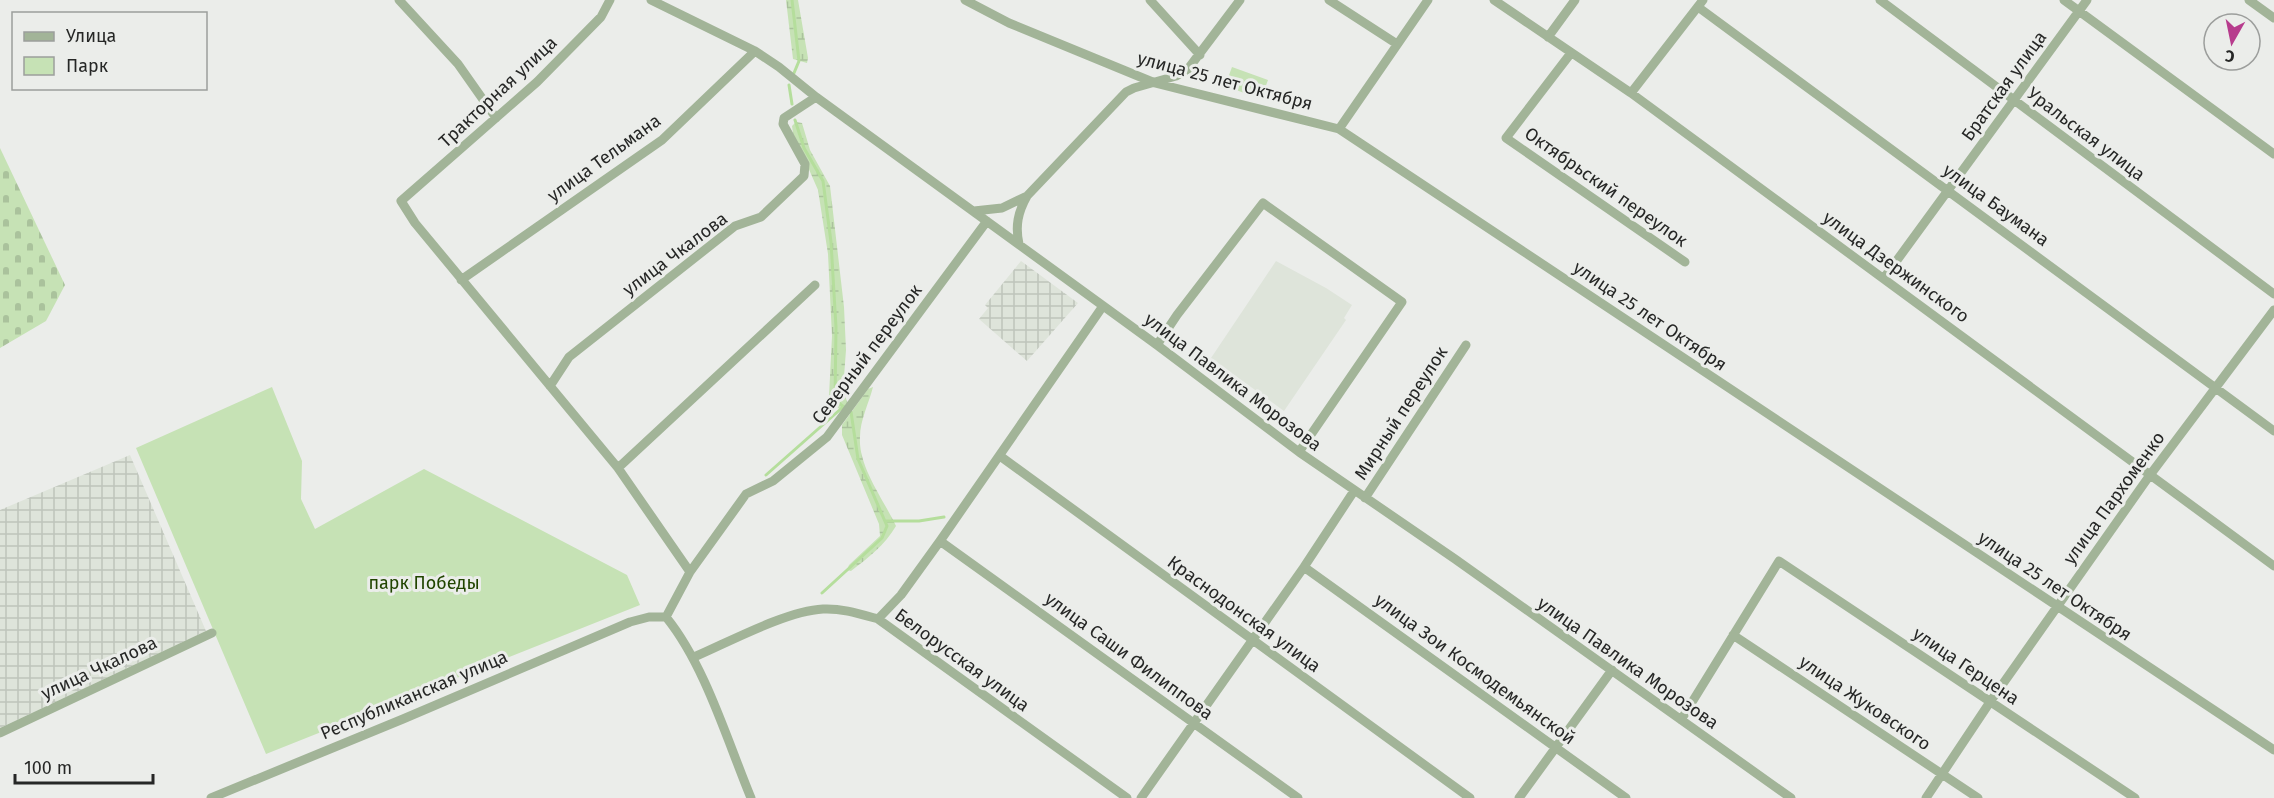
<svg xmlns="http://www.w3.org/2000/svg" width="2274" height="798" viewBox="0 0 2274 798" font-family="'Fira Sans',sans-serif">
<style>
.built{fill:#dee4da}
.industrial{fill:url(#industrial-grid)}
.green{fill:#c6e2b5}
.wetland{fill:url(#wetland-marsh)}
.cemetery{fill:url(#cemetery-stones)}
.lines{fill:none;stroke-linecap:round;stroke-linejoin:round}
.stream{stroke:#b5de9c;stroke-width:3}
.minor{stroke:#a2b498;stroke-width:9}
.labels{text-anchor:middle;stroke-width:6;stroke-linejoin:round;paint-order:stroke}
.street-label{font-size:18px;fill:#262726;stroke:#ebedea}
.park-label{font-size:18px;fill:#214500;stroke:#ebedea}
</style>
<defs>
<pattern id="industrial-grid" width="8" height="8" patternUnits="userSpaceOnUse" patternTransform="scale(1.5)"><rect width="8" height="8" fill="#dee4da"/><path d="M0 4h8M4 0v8" fill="none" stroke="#bec4bb"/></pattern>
<pattern id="wetland-marsh" width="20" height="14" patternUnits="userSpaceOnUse" patternTransform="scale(1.5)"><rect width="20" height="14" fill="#c6e2b5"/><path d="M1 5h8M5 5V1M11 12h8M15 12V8" fill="none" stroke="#aac29c"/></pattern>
<pattern id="cemetery-stones" width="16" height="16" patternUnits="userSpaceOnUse" patternTransform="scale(1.5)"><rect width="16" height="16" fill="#c6e2b5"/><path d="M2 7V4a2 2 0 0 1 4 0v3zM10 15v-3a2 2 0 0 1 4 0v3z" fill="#aac29c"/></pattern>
</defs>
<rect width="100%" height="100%" fill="#ebedea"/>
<!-- built -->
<path class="built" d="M1276,261L1326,288L1352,305L1344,318L1346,320L1284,411L1211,358Z"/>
<!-- industrial -->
<path class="industrial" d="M1021,261L1078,303L1027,361L979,319L988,308L985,305Z
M130,455L206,631L0,728V510Z"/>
<!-- green -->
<path class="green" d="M1232,67L1268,80L1261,99L1225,86Z
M272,387L302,461L301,499L315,529L424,469L627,575L640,605L266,754L136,448Z"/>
<!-- wetland -->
<path class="wetland" d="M786,0H798L808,58L807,63L793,59Z
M796,122L802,123L810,150L830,186L844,307L846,350L843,390L848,404L841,409L833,407L829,396L832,336L828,254L818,190L793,133L792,126Z
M873,387C869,403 860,420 860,437C858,467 884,500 896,526C885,545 868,558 851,571L847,570L849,565L880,536L879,524L842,435V425L868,389Z"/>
<!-- cemetery -->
<path class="cemetery" d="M0,148L65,285L46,321L0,348Z"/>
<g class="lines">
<!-- stream -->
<path class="stream" d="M792,0L799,61L794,73
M789,85L792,104
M795,120L804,148L823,181L831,242L836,327L835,400L844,407
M766,475L843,407
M886,521H919L944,517
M822,593L882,538L887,526L858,459L851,412"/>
<!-- minor -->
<path class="minor" d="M399,0L458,64L496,118
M610,0L601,17L537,82L401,201L415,223L618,468L690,572L666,617
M651,0L755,51L779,67L816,97L1157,345L1299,452L1455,559L1791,798
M965,0L1009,23L1155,83L1339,129L2274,750
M1150,0L1200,55
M1329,0L1397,44
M1494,0L1631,93L2274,566
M1880,0L2274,294
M2064,0L2274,154
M2249,0L2274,18
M1698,7L2274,431
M1548,37L1575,0
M1571,53L1506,138L1685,262
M1631,93L1703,0
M1339,129L1428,0
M974,211L1002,208L1027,196
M1019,244C1015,226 1018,212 1027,196L1126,92L1134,88L1176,76L1188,69L1240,0
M1884,278L2087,0
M461,280L662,140L755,51
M1157,345L1177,315L1263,203L1402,302L1299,452
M550,386L569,357L735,226L761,217L804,176L805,164L783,124L784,118L816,97
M1000,456L1470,798
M618,468L815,285
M1365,498L1466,345
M940,541L1298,798
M1304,567L1626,798
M690,572L746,494L773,481L827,437L987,221
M878,619L901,595L940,541L1103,306
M1733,635L1978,798
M694,657C729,642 786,611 823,609C841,608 860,614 878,619L1127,798
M1681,720L1779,561L2135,798
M0,733L212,633
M211,798L403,719L630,622L649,617H666C705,665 727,740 751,798
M1141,798L1304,567L1354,491
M1519,798L1612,670
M1926,798L1990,702L2150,475L2274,310"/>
</g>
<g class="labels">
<!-- street labels -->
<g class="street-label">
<text transform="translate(1225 81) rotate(15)" y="6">улица 25 лет Октября</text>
<text transform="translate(2004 86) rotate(-54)" y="6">Братская улица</text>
<text transform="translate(498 92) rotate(-43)" y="6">Тракторная улица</text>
<text transform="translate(2086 134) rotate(37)" y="6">Уральская улица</text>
<text transform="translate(604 158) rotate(-36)" y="6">улица Тельмана</text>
<text transform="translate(1606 187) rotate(35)" y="6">Октябрьский переулок</text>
<text transform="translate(1996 205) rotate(36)" y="6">улица Баумана</text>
<text transform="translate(675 254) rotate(-37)" y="6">улица Чкалова</text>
<text transform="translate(1896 267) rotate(36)" y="6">улица Дзержинского</text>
<text transform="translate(1650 316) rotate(34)" y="6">улица 25 лет Октября</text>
<text transform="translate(867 354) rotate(-53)" y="6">Северный переулок</text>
<text transform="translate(1233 382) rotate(37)" y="6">улица Павлика Морозова</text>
<text transform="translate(1401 413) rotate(-57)" y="6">Мирный переулок</text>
<text transform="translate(2114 498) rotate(-54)" y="6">улица Пархоменко</text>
<text transform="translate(2055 586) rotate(34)" y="6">улица 25 лет Октября</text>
<text transform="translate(1244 614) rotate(36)" y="6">Краснодонская улица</text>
<text transform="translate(1129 656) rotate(36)" y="6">улица Саши Филиппова</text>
<text transform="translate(962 660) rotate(36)" y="6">Белорусская улица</text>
<text transform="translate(1628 663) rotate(35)" y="6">улица Павлика Морозова</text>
<text transform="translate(1966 666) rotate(34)" y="6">улица Герцена</text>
<text transform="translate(99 668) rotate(-25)" y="6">улица Чкалова</text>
<text transform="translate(1475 669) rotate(36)" y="6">улица Зои Космодемьянской</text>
<text transform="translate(414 695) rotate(-23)" y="6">Республиканская улица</text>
<text transform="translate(1865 703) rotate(34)" y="6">улица Жуковского</text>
</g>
<!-- park labels -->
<g class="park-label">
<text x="424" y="589">парк Победы</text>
</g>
</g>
<!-- legend -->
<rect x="12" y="12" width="195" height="78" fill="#ebedea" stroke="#9c9e9c" stroke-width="1.5"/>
<rect x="24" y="32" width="30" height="9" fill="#a2b498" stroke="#9c9e9c" stroke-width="1.5"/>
<text x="66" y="42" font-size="18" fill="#262726">Улица</text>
<rect x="24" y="57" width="30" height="18" fill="#c6e2b5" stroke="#9c9e9c" stroke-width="1.5"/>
<text x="66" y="72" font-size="18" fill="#262726">Парк</text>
<!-- north arrow -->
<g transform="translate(2232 42) rotate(189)"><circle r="28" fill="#ebedea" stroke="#9c9e9c" stroke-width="1.5"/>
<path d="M0-4.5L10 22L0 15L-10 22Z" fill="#b73c8d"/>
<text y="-9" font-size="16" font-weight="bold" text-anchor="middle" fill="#262726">С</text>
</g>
<!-- scale -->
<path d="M15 774v9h138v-9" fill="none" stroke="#262726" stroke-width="3"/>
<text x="24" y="774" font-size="18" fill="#262726" stroke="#ebedea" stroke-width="4.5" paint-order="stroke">100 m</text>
</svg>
